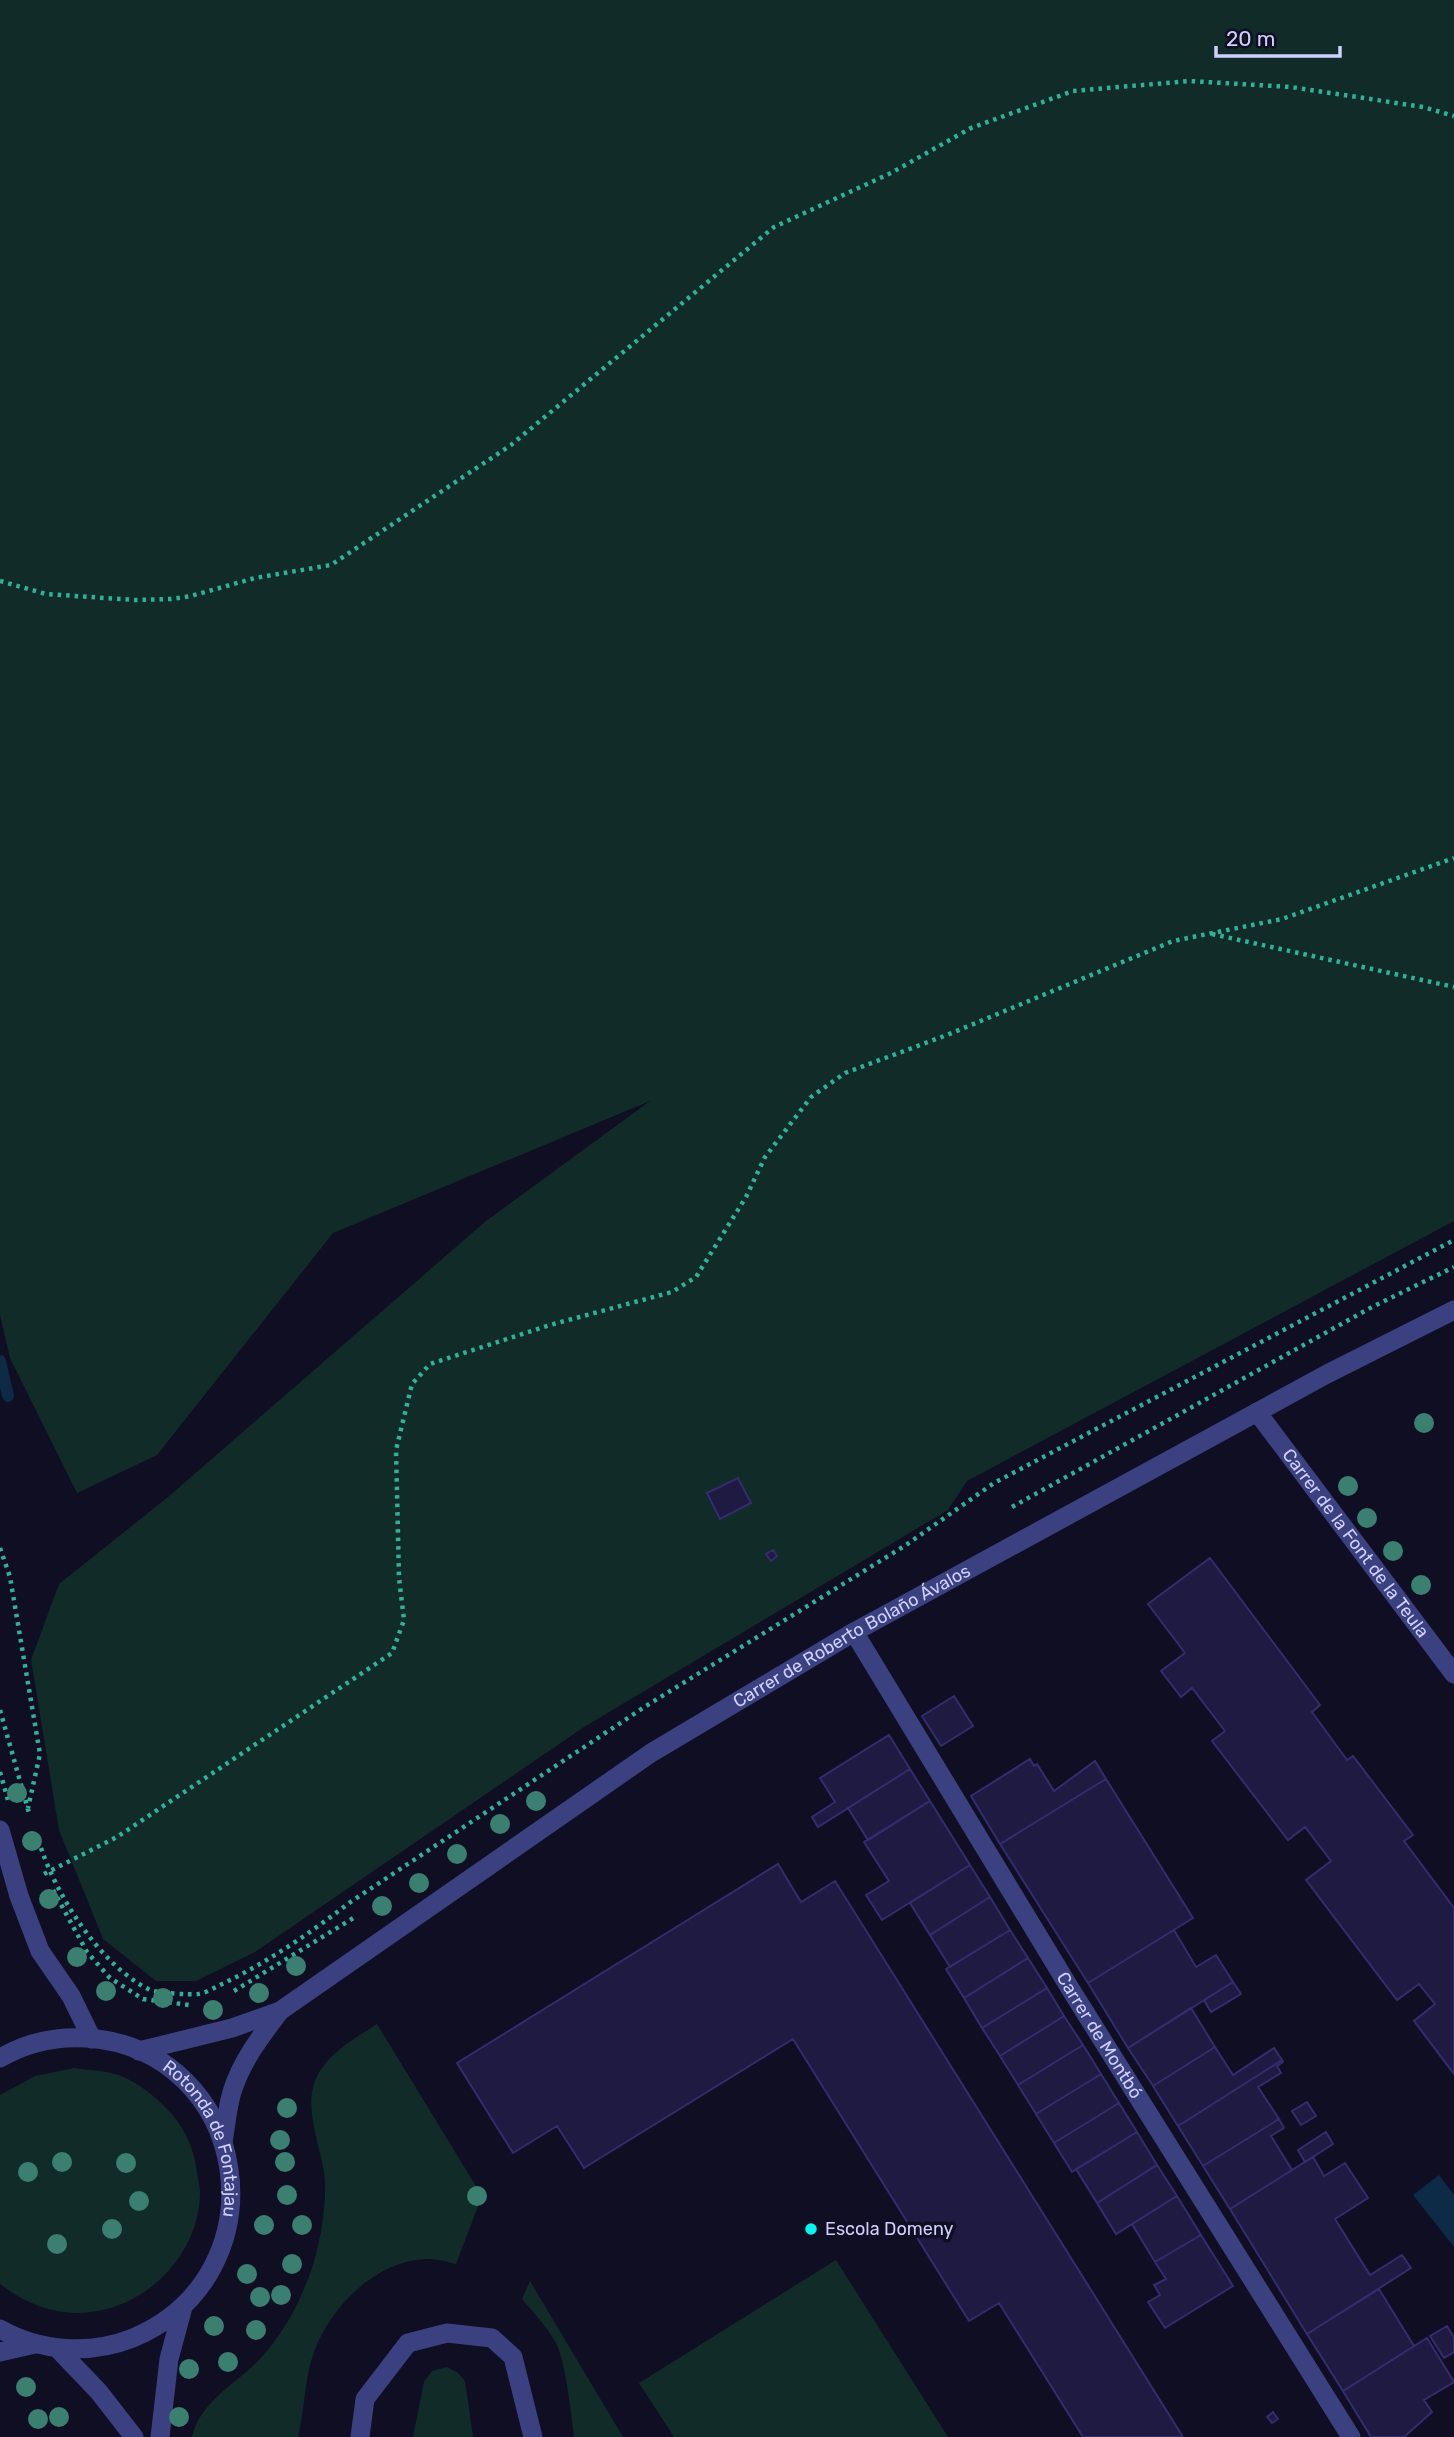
<svg xmlns="http://www.w3.org/2000/svg" width="1454" height="2437" viewBox="0 0 1454 2437" font-family="Rubik,sans-serif">
<style>
.green{fill:#112c28}
.water{fill:#0d2a46}
.lines{fill:none;stroke-linecap:round;stroke-linejoin:round}
.stream{stroke:#0d2a46;stroke-width:12}
.building{fill:#1e1a42;stroke:#322d6e;stroke-width:2}
.path{stroke:#31b19a;stroke-width:4.5;stroke-dasharray:3.5 5;stroke-linecap:butt}
.service{stroke:#3a4080;stroke-width:19}
.minor{stroke:#3a4080;stroke-width:19}
.tertiary{stroke:#3a4080;stroke-width:19}
.tree{fill:#3a7f6f}
.poi-dot{fill:#05f5f1;stroke:#0f0e22;stroke-width:2.5}
.labels{text-anchor:middle;stroke-width:7;stroke-linejoin:round;paint-order:stroke}
.street-label{font-size:18px;fill:#d0d0fe;stroke:#0f0e22}
.poi-label{font-size:18px;fill:#d0d0fe;stroke:#0f0e22;text-anchor:start}
</style>
<rect width="100%" height="100%" fill="#0f0e22"/>
<!-- green -->
<path class="green" d="M0,0H1454V1221L967,1481L948,1510L584,1727L255,1952L196,1981H156L103,1939L59,1830L31,1660L59,1584L168,1497L486,1221L650,1101L333,1233L157,1455L77,1493L10,1358L0,1315Z
M377,2024L482,2196L456,2264C448,2262 438,2259 430,2259C378,2258 330,2307 314,2352C304,2379 305,2409 298,2437H192C200,2401 238,2383 261,2358C285,2331 302,2299 313,2265C321,2238 326,2208 325,2180C322,2145 299,2104 320,2071C333,2050 357,2037 377,2024Z
M74,2068C86,2070 99,2070 111,2073C132,2078 150,2092 165,2107C183,2124 194,2147 197,2172C198,2179 200,2187 200,2193C199,2263 132,2321 63,2312C39,2309 19,2298 0,2284V2095L35,2076Z
M836,2260L948,2437H674L639,2383Z
M530,2281L623,2437H574C571,2414 566,2363 556,2343C547,2327 534,2313 522,2299Z
M447,2367L458,2373L465,2381L473,2437H413L424,2382L432,2371Z"/>
<!-- water -->
<path class="water" d="M1439,2175L1454,2195V2247L1413,2195Z"/>
<g class="lines">
<!-- stream -->
<path class="stream" d="M0,1361L8,1396"/>
</g>
<!-- building -->
<path class="building" d="M738,1478L751,1503L720,1519L707,1493Z
M773,1550L777,1556L771,1561L766,1554Z
M1210,1558L1320,1705L1312,1712L1347,1760L1353,1756L1413,1835L1404,1841L1454,1908V2074L1414,2021L1435,2004L1419,1984L1397,2000L1306,1880L1331,1861L1305,1827L1288,1840L1212,1741L1225,1731L1192,1688L1181,1697L1161,1671L1185,1653L1148,1604Z
M954,1696L973,1726L941,1746L922,1716Z
M889,1735L910,1769L818,1827L812,1817L835,1802L820,1778Z
M1030,1759L1034,1766L1037,1764L1054,1791L1095,1761L1106,1779L1000,1844L971,1796Z
M910,1769L930,1801L868,1840L848,1808Z
M1106,1779L1193,1918L1088,1983L1000,1844Z
M930,1801L970,1865L882,1920L866,1895L889,1881L864,1842Z
M778,1864L801,1902L835,1881L1183,2437H1083L999,2303L969,2321L793,2039L584,2168L557,2126L513,2153L457,2063Z
M970,1865L990,1897L930,1935L910,1903Z
M990,1897L1010,1930L950,1967L930,1935Z
M1010,1930L1028,1958L964,1998L946,1969Z
M1174,1930L1196,1967L1216,1955L1233,1982L1128,2048L1088,1983Z
M1028,1958L1047,1988L982,2028L964,1998Z
M1233,1982L1241,1994L1211,2012L1204,2000Z
M1047,1988L1064,2016L1000,2056L982,2028Z
M1191,2008L1215,2047L1153,2086L1128,2048Z
M1064,2016L1083,2045L1018,2085L1000,2056Z
M1083,2045L1101,2074L1036,2114L1018,2085Z
M1215,2047L1233,2075L1274,2048L1282,2060L1178,2126L1153,2086Z
M1282,2060L1283,2062L1277,2066L1281,2073L1258,2087L1279,2119L1203,2166L1178,2126Z
M1101,2074L1119,2103L1054,2143L1036,2114Z
M1307,2102L1316,2116L1301,2125L1292,2111Z
M1119,2103L1137,2132L1072,2172L1054,2143Z
M1279,2119L1284,2128L1271,2136L1292,2170L1230,2209L1203,2166Z
M1137,2132L1157,2165L1097,2203L1076,2169Z
M1326,2132L1333,2144L1305,2162L1298,2150Z
M1313,2157L1324,2176L1345,2163L1368,2198L1335,2219L1370,2275L1402,2255L1411,2268L1307,2334L1230,2209Z
M1157,2165L1177,2196L1116,2234L1097,2203Z
M1177,2196L1201,2235L1155,2262L1132,2224Z
M1201,2235L1233,2286L1165,2328L1148,2302L1160,2295L1154,2285L1166,2279L1155,2262Z
M1379,2289L1414,2346L1343,2391L1307,2334Z
M1447,2326L1454,2338V2352L1444,2358L1430,2336Z
M1427,2338L1454,2382L1424,2400L1432,2412L1404,2437H1371L1343,2391Z
M1273,2412L1278,2419L1272,2423L1267,2417Z"/>
<g class="lines">
<!-- path -->
<path class="path" d="M0,581L46,594L135,600L171,599L191,596L255,578L331,565L511,445L774,227L891,173L971,128L1073,91L1189,81L1291,87L1423,107L1454,116
M1212,934L1454,987
M1012,1507L1372,1307L1454,1267
M0,1548L10,1577L40,1754L28,1808
M0,1710L29,1813
M0,1772L8,1800
M41,1848C58,1898 101,1966 150,1990C158,1993 189,1995 198,1994C205,1993 212,1989 218,1986C265,1964 309,1934 349,1903L646,1706L906,1545L994,1483L1454,1240
M44,1874L117,1837L392,1653L404,1620L399,1578L396,1450L412,1384L430,1364L550,1325L672,1292L696,1277L746,1197L765,1157L811,1097L845,1073L947,1035L1173,941L1282,919L1454,858
M53,1890L87,1952L110,1978L143,1999L189,2005
M234,1991L355,1917"/>
<!-- service -->
<path class="service" d="M360,2437L365,2399L408,2343L447,2333L492,2338L513,2357L533,2437"/>
<!-- minor -->
<g class="minor">
<path id="s1" d="M1257,1412L1454,1674"/>
<path id="s2" d="M854,1632L1071,1990L1351,2437"/>
<path id="s3" d="M139,2051L232,2028L280,2011L651,1753L854,1632L1327,1374L1454,1310"/>
<path d="M223,2142C226,2126 227,2108 232,2092C241,2062 261,2036 280,2011"/>
<path d="M57,2348L99,2392L134,2437"/>
<path d="M160,2437L169,2359L183,2307"/>
</g>
<!-- tertiary -->
<g class="tertiary">
<path d="M0,1830L19,1896L40,1951L71,1996L92,2039"/>
<path id="s4" d="M0,2058C26,2043 57,2036 87,2038C252,2050 285,2274 133,2338C90,2355 41,2352 0,2329"/>
<path d="M0,2352L35,2344"/>
</g>
</g>
<!-- trees -->
<g class="tree">
<circle cx="1424" cy="1423" r="10"/>
<circle cx="1348" cy="1486" r="10"/>
<circle cx="1367" cy="1518" r="10"/>
<circle cx="1393" cy="1551" r="10"/>
<circle cx="1421" cy="1585" r="10"/>
<circle cx="17" cy="1793" r="10"/>
<circle cx="536" cy="1801" r="10"/>
<circle cx="500" cy="1824" r="10"/>
<circle cx="32" cy="1841" r="10"/>
<circle cx="457" cy="1854" r="10"/>
<circle cx="419" cy="1883" r="10"/>
<circle cx="49" cy="1899" r="10"/>
<circle cx="382" cy="1906" r="10"/>
<circle cx="77" cy="1957" r="10"/>
<circle cx="296" cy="1966" r="10"/>
<circle cx="106" cy="1991" r="10"/>
<circle cx="259" cy="1993" r="10"/>
<circle cx="163" cy="1998" r="10"/>
<circle cx="213" cy="2010" r="10"/>
<circle cx="287" cy="2108" r="10"/>
<circle cx="280" cy="2140" r="10"/>
<circle cx="62" cy="2162" r="10"/>
<circle cx="285" cy="2162" r="10"/>
<circle cx="126" cy="2163" r="10"/>
<circle cx="28" cy="2172" r="10"/>
<circle cx="287" cy="2195" r="10"/>
<circle cx="477" cy="2196" r="10"/>
<circle cx="139" cy="2201" r="10"/>
<circle cx="264" cy="2225" r="10"/>
<circle cx="302" cy="2225" r="10"/>
<circle cx="112" cy="2229" r="10"/>
<circle cx="57" cy="2244" r="10"/>
<circle cx="292" cy="2264" r="10"/>
<circle cx="247" cy="2274" r="10"/>
<circle cx="281" cy="2295" r="10"/>
<circle cx="260" cy="2297" r="10"/>
<circle cx="214" cy="2326" r="10"/>
<circle cx="256" cy="2330" r="10"/>
<circle cx="228" cy="2362" r="10"/>
<circle cx="189" cy="2369" r="10"/>
<circle cx="26" cy="2387" r="10"/>
<circle cx="59" cy="2417" r="10"/>
<circle cx="179" cy="2417" r="10"/>
<circle cx="38" cy="2419" r="10"/>
</g>
<!-- markers -->
<circle class="poi-dot" cx="811" cy="2229" r="7"/>
<g class="labels">
<!-- street labels -->
<g class="street-label">
<text dy="6" stroke="none"><textPath href="#s1" startOffset="164">Carrer de la Font de la Teula</textPath></text>
<text dy="6" stroke="none"><textPath href="#s3" startOffset="831">Carrer de Roberto Bolaño Ávalos</textPath></text>
<text dy="6" stroke="none"><textPath href="#s2" startOffset="472">Carrer de Montbó</textPath></text>
<text dy="6" stroke="none"><textPath href="#s4" startOffset="261">Rotonda de Fontajau</textPath></text>
</g>
<!-- poi labels -->
<g class="poi-label">
<text x="825" y="2235">Escola Domeny</text>
</g>
</g>
<!-- scale -->
<path d="M1216 46v10h124v-10" fill="none" stroke="#d0d0fe" stroke-width="3.5"/>
<text x="1226" y="46" font-size="21" fill="#d0d0fe" stroke="#0f0e22" stroke-width="5" paint-order="stroke">20 m</text>
</svg>
